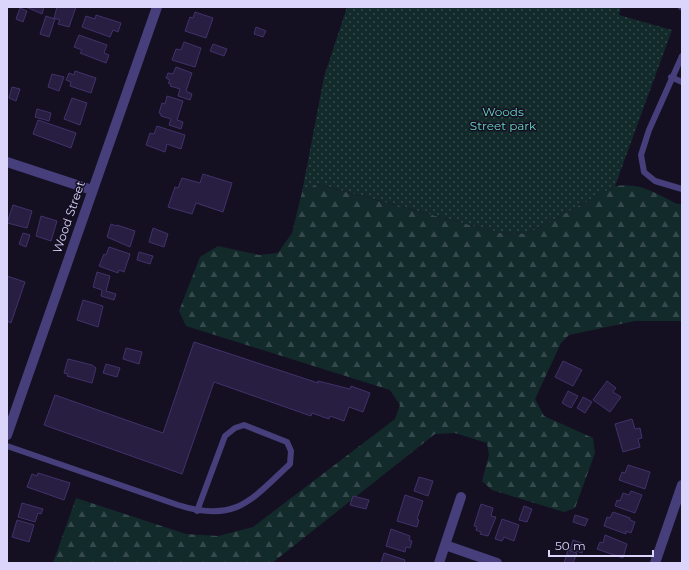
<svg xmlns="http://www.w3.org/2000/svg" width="689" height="570" viewBox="0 0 689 570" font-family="Montserrat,sans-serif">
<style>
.forest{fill:url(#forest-firs)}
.park{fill:url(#park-dots)}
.building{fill:#271e41;stroke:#41326b}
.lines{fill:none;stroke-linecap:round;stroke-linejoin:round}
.service{stroke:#463f7c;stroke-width:6}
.minor{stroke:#463f7c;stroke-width:10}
.tertiary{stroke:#463f7c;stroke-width:10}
.labels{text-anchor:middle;stroke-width:3;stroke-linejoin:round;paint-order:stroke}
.park-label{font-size:12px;fill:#67d4c1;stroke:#141022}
.street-label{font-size:12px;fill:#dbd4fb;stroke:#141022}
</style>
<defs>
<pattern id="forest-firs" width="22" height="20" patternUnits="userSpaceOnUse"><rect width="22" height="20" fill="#132a2b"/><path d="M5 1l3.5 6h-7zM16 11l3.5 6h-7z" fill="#35484b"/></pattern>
<pattern id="park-dots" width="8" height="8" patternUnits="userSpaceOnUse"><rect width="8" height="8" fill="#132a2b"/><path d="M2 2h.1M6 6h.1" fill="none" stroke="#35484b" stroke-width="1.8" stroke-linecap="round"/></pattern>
</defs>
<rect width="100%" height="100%" fill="#141022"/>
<!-- forest -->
<path class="forest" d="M316,184L500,233L527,234L615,186C640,182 656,193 677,204H682V321H635L569,335L561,343L535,399L544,416L593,438L595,453L575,508L564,512L492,490L482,481L489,455L487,443L455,433L435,434L272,563H53L76,498L186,534L218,536L253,527L395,419L400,405L390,390L186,326L179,311L200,257L218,246L259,255L278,253L292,233L302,192Z"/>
<!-- park -->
<path class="park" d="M347,7H621L619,15L672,30L615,186L527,234L500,233L317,184L302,192L324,77Z"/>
<!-- building -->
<path class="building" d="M26,7H44L42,14Z
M57,7H76L69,27L58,24L60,20L54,18Z
M20,8L27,11L23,22L16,19Z
M195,12L213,18L206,38L185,31L190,17L193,18Z
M96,15L121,23L118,32L113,30L110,37L82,27L86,16L95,19Z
M46,16L55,19L49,37L40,34Z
M256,27L266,31L263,37L254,34Z
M79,35L107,45L104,53L109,55L106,63L80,53L82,50L74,47Z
M184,42L201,48L195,67L172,60L176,49L181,50Z
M213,44L227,49L224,56L210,51Z
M176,67L192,73L186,91L192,94L190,100L178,96L180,89L170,86L171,84L168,83L170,80L166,78L168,73L173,74Z
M75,71L96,78L91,93L70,86L71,82L66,80L69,73L74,75Z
M52,74L64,77L59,91L48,87Z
M12,87L20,89L16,101L9,98Z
M167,96L183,101L177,120L183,122L181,129L169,125L171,119L161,116V114L159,113L162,103L165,104Z
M72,98L87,103L80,125L64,119Z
M37,109L51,113L49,121L35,117Z
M38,120L76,133L71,148L33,134Z
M157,126L185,135L181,149L167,144L165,152L146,145L150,133L154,134Z
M203,174L232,183L223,212L196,203L192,214L168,207L175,187L178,188L182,178L200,183Z
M13,205L32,211L27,228L7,223Z
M41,216L57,221L51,241L36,236Z
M111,224L116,226L117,225L135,231L130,247L107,237Z
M153,228L168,234L164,247L149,242Z
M23,233L30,235L26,247L19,244Z
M109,247L130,254L124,272L119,270L118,273L99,266L104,254L106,255Z
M139,252L153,256L150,264L137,260Z
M97,272L110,276L106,291L116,294L114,300L101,296L102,290L93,287Z
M7,276L25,282L11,323L7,321Z
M83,300L103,306L98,327L77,320Z
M194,342L318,383V381L350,389L351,386L370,393L363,412L349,407L344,421L330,416L329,419L312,413L311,416L214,382L182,474L44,425L55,395L163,433Z
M126,348L142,352L139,364L123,359Z
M68,359L92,365L96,368L92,383L67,376L68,374L64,373Z
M563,361L582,370L573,386L555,377Z
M106,364L120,368L117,377L103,373Z
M607,381L616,388L613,392L621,397L610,412L593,400Z
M568,391L578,396L571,408L562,403Z
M583,397L592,402L585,413L577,408Z
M632,419L635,429L640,428L642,438L638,439L640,447L623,452L615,424Z
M628,465L650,472L645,489L619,480L622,472L625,473Z
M38,473L70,483L64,500L27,487L32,474L37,476Z
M419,477L433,481L428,496L414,491Z
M631,491L642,495L635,513L615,506L617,500L620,501L623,493L629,495Z
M405,495L423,501L417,519L419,520L417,527L397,521Z
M353,496L369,500L366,509L350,505Z
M22,503L43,509L41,514L38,513L35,522L18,517Z
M481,504L493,508L491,516L496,517L488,536L480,534L481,532L476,530L477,527L474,526Z
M524,506L532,509L527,522L519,520Z
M613,512L630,518V520L635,522L631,533L626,531V534L604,526L607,517L610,518Z
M575,515L588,519L585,526L573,522Z
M502,519L519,525L514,541L504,537L502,541L495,539Z
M17,520L34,525L29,542L12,537Z
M391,529L410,536L409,540L412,541L410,548L406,547L405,552L386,546Z
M605,535L627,544L623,558L597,549L600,542L603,543Z
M573,540L585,544L582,553L570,549Z
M568,550L577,553L573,563H564Z
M384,553L405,560L404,563H381Z"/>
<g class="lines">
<!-- service -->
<path class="service" d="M681,7H682
M682,56L649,130L641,155L644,172L655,181L682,189
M671,77L682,82
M7,446L178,505C236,523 250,501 290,464L291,451L287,442L244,425L235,428L225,436L197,511"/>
<!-- minor -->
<path class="minor" d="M7,162L92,190
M445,545L497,563
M439,563L461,497
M655,563L682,485"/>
<!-- tertiary -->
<path class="tertiary" d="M7,435L157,7"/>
</g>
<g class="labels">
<!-- park labels -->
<g class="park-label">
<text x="503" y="116">Woods<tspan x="503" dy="14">Street park</tspan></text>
</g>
<!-- street labels -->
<g class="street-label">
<text transform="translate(69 217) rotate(-71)" y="4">Wood Street</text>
</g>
</g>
<!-- border -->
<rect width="689" height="570" fill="none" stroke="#dbd4fb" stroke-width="16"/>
<!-- scale -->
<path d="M549 550v6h104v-6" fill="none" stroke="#dbd4fb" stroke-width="2"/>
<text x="555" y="550" font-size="12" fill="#dbd4fb" stroke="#141022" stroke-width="3" paint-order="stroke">50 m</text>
</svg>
